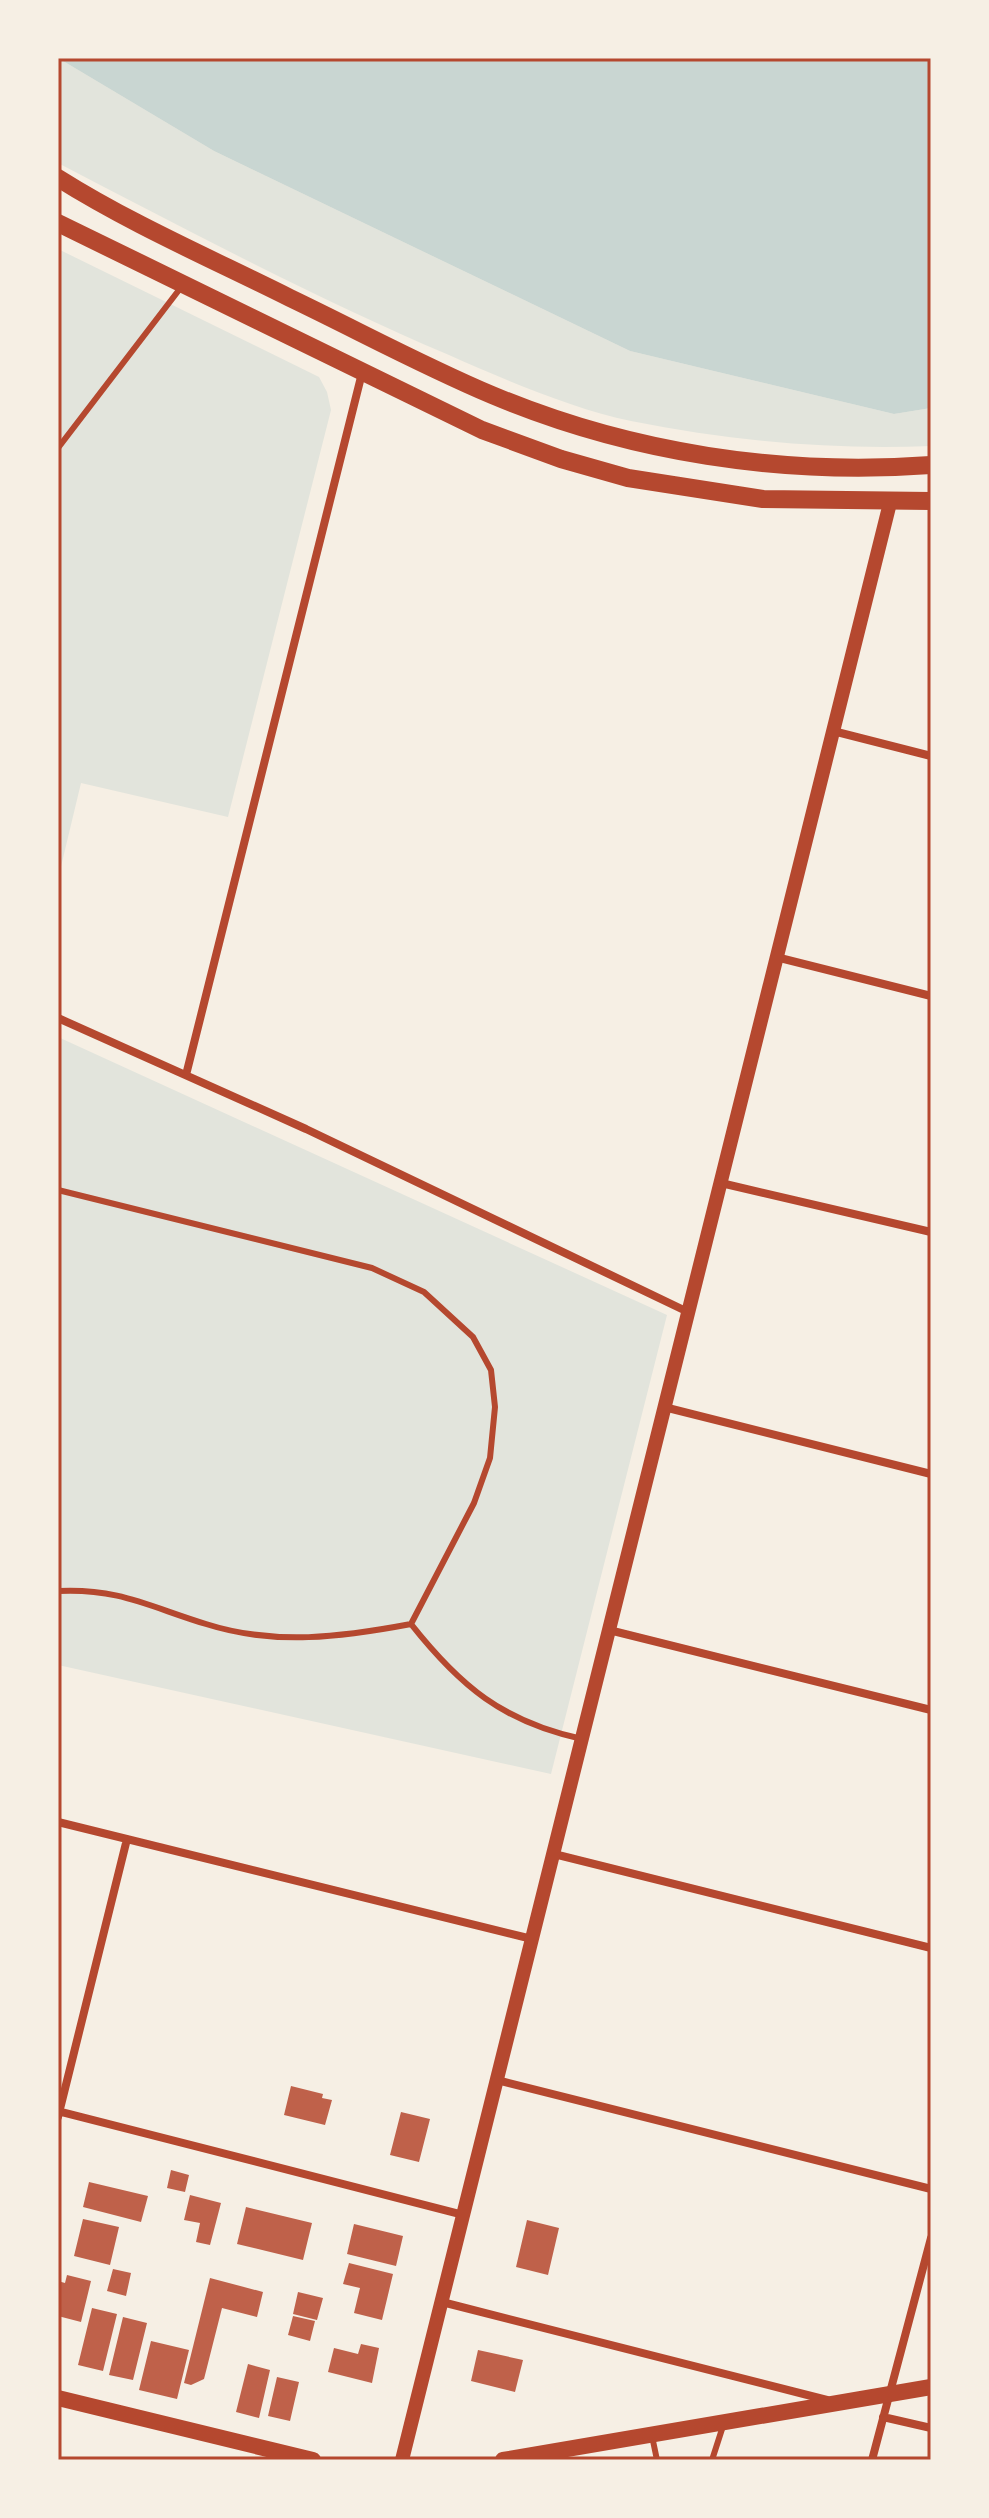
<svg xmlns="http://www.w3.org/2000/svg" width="989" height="2518" viewBox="0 0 989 2518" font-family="'Exo 2',sans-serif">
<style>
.green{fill:#e2e4dc}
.water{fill:#c9d6d2}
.building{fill:#bf614a}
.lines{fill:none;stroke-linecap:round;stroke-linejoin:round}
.service{stroke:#b5482f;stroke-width:6}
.minor{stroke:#b5482f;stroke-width:8}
.tertiary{stroke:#b5482f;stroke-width:14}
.secondary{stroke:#b5482f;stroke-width:16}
.primary{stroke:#b5482f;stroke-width:18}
.neatline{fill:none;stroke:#b5482f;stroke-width:3}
</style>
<rect width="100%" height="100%" fill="#f6efe4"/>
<!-- green -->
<path class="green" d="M58,58L214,151L630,351L894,414L931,408V446C829,450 731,441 631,421C573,409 503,379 449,355C315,298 187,230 58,163Z
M58,249L319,377L327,392L331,410L228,817L81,783L58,879Z
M58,1037L667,1315L551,1774L58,1665Z"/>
<!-- water -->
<path class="water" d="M58,58L931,60V408L894,414L630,351L214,151Z"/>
<!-- building -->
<path class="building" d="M291,2086L323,2094L322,2098L332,2100L325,2125L284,2115Z
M401,2112L430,2119L419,2162L390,2155Z
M171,2170L189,2175L185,2192L167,2188Z
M89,2182L148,2196L141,2222L83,2207Z
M190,2195L221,2203L210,2245L196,2242L200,2223L184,2220Z
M246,2207L312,2223L303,2260L237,2244Z
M83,2219L119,2227L110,2265L74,2256Z
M527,2220L559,2228L548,2275L516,2267Z
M354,2224L403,2236L396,2266L347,2254Z
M349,2263L393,2274L382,2320L354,2313L360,2288L343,2284Z
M113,2269L131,2273L126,2296L107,2291Z
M67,2275L91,2281L81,2322L58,2316V2281L65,2283Z
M210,2278L263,2292L257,2317L222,2308L204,2379L191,2385L184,2383Z
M298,2292L323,2298L317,2320L293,2314Z
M92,2308L117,2314L103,2371L78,2365Z
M293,2316L315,2321L310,2341L288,2335Z
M123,2317L147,2323L133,2380L109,2375Z
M151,2341L189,2350L177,2399L139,2390Z
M361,2344L379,2348L372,2383L328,2372L334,2348L358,2354Z
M478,2350L523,2360L515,2392L471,2381Z
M248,2364L270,2370L259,2418L236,2412Z
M277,2377L299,2382L290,2421L268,2416Z"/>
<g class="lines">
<!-- service -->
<path class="service" d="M58,448L182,286
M58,1190L372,1268L424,1292L473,1337L491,1370L495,1407L490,1458L474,1503L411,1624
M58,1591C119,1588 150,1607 206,1624C275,1646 342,1637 411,1624
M411,1624C460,1686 503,1722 582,1739
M652,2436L657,2460
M712,2460L723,2426"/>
<!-- minor -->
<path class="minor" d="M833,731L931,756
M776,957L931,996
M58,1018L306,1129L688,1312
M186,1075L362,373
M721,1183L931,1232
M664,1407L931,1474
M609,1630L931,1710
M58,1822L532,1939
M554,1854L931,1948
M497,2080L931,2189
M58,2111L464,2215
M58,2117L127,1839
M442,2302L827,2400
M883,2417L931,2428
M872,2460L931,2238"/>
<!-- tertiary -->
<path class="tertiary" d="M402,2460L890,503"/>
<!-- secondary -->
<path class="secondary" d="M58,2398L313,2460
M503,2460L931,2387"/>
<!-- primary -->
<path class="primary" d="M58,178C131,224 212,259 290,298C357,330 423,366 492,395C630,453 782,476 931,465
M58,223L482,430L561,459L628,478L763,499L931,501"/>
</g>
<!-- border -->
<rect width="989" height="2518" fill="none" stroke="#f6efe4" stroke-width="120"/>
<rect x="60" y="60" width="869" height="2398" class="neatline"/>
</svg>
